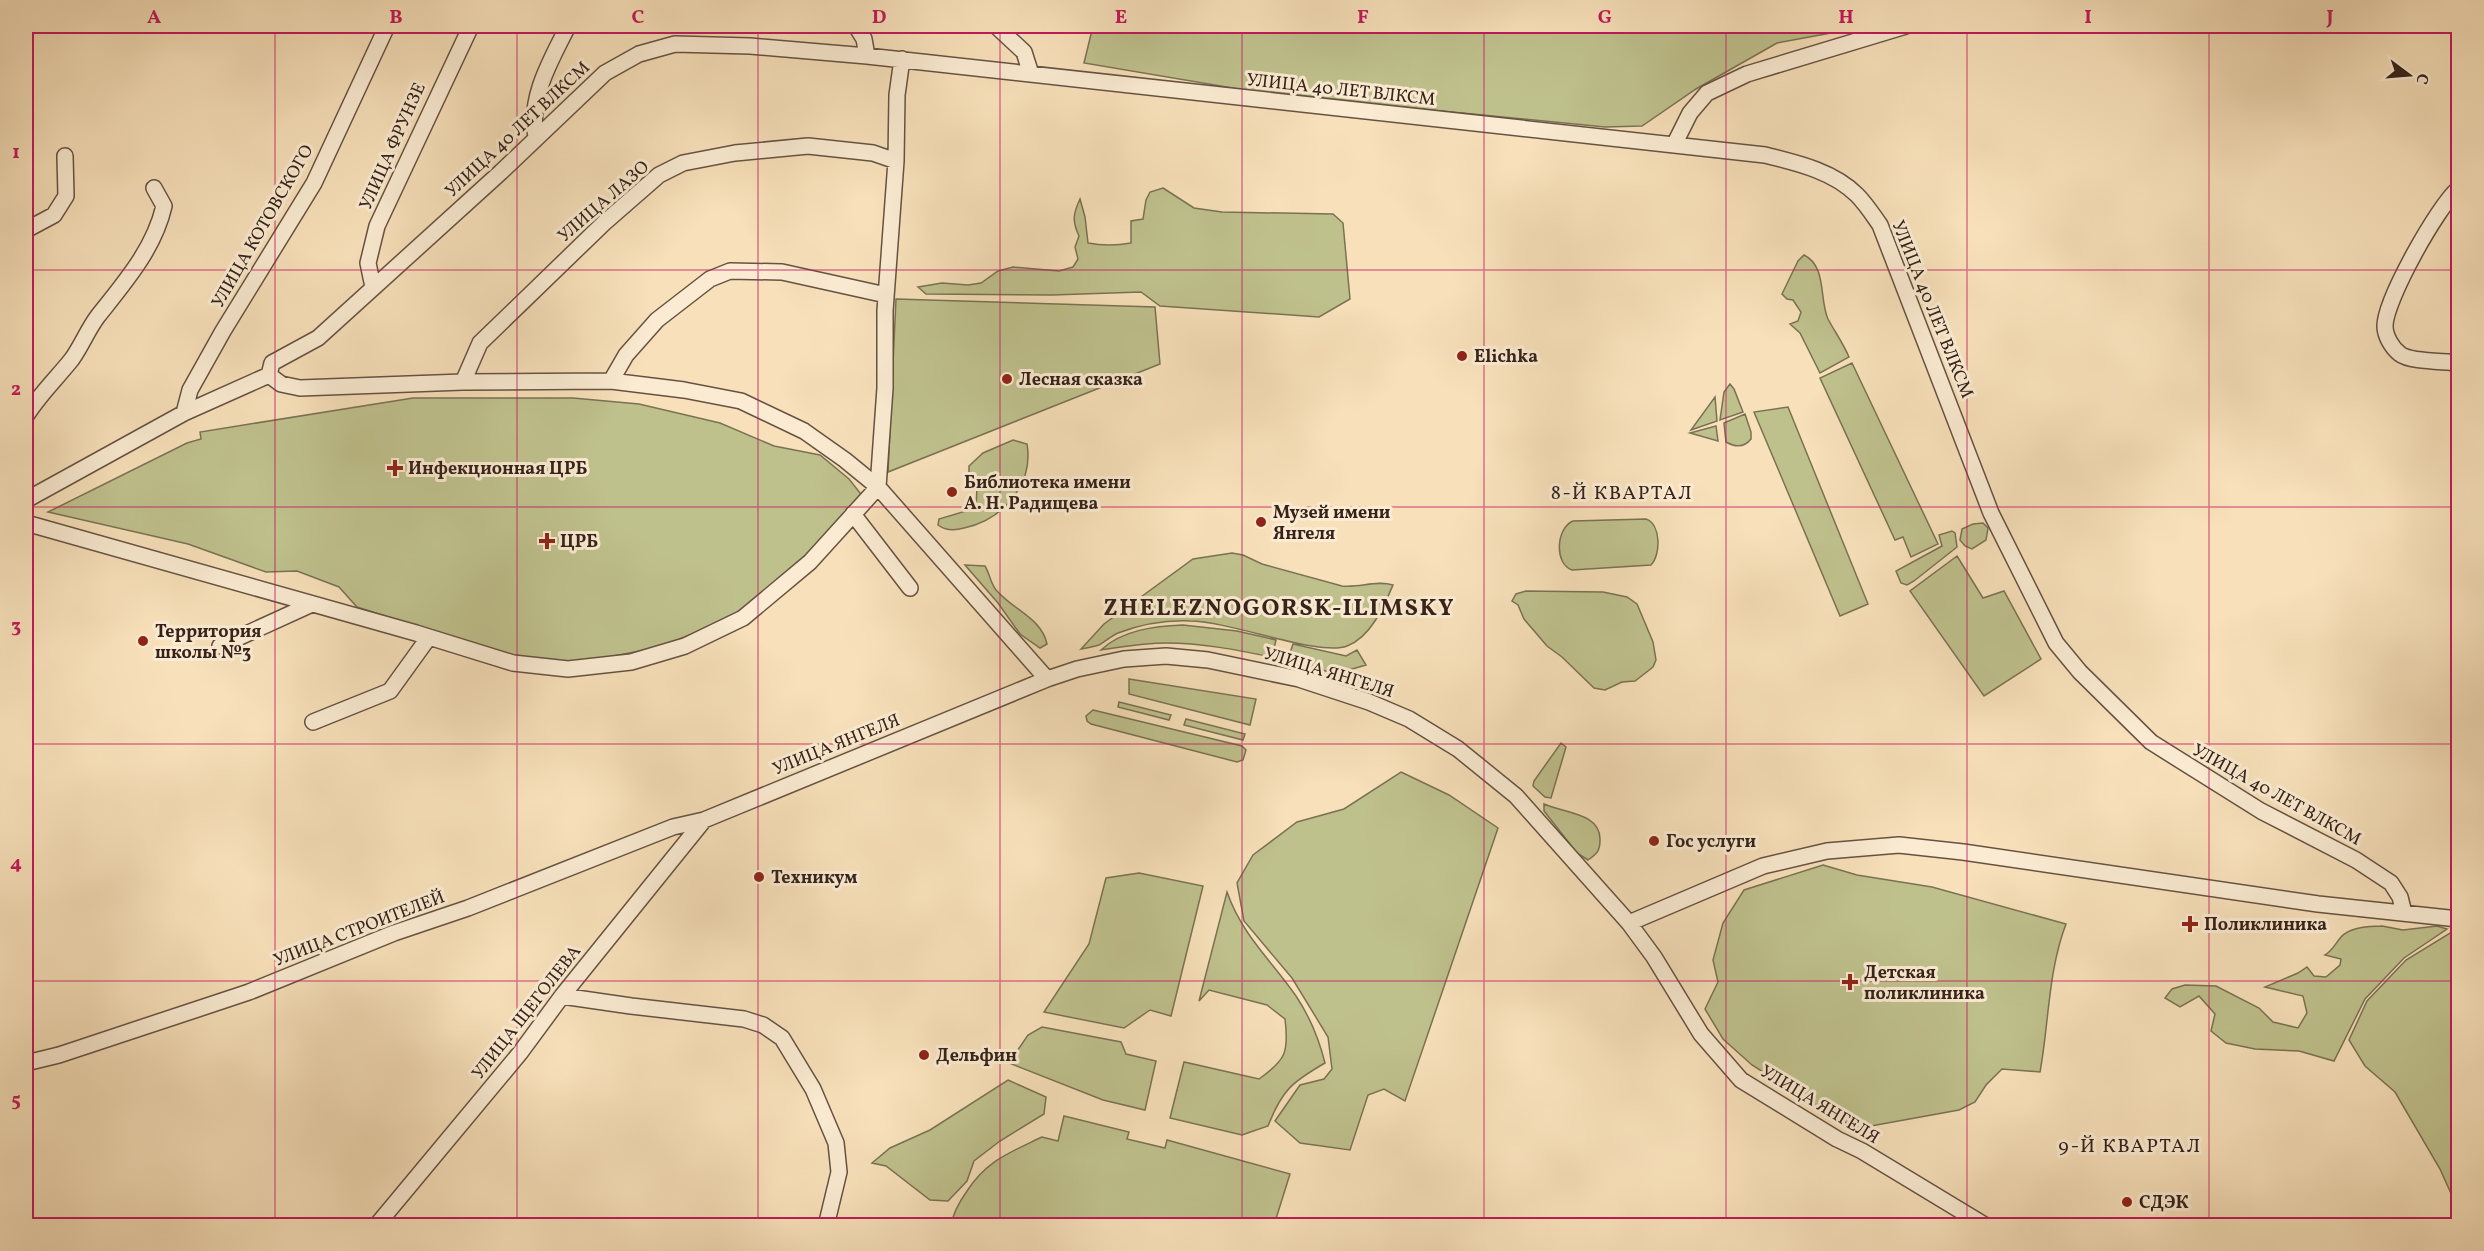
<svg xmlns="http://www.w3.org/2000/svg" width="2484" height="1251" viewBox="0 0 2484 1251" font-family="Vollkorn,serif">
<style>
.green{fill:#bfc18d;stroke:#7a7254;stroke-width:1.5}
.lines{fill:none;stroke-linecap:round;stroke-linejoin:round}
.minor-casing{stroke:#665242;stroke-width:18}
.minor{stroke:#faebd2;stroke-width:15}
.grid{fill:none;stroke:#c2185b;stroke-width:1.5;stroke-opacity:0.55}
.poi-dot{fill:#8f2418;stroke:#faebd2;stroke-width:2}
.labels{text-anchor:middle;stroke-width:6;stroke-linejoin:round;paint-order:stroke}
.street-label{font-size:18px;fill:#36221a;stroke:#faebd2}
.poi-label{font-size:18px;font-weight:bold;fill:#36221a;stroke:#faebd2;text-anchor:start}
.neighbourhood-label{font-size:20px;letter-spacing:1.5px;fill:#36221a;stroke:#faebd2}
.district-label{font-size:24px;font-weight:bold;letter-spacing:1.5px;fill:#36221a;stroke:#faebd2}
.neatline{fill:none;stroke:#c2185b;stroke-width:2}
.grid-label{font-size:20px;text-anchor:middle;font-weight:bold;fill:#c2185b}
</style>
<rect width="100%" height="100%" fill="#f7e0ba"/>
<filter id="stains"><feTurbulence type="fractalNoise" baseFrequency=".00333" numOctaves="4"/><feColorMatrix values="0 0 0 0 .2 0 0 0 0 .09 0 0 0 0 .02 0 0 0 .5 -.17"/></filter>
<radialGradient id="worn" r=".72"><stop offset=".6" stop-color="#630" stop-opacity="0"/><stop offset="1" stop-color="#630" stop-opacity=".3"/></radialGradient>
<!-- green -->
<path class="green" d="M26,26H49L26,37Z
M1093,26H1869L1777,43L1696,89L1642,126L1605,127L1268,94L1084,63Z
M1163,188L1194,208L1222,212L1333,214L1343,223L1350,299L1319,317L1160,306L1141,292L1052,295L926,294L918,287L942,283L968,285L981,283L998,271L1013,267L1059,271L1073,267L1078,259L1075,247L1079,236C1072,221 1073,214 1080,199L1085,217L1088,243C1103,246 1115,246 1131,243V221L1143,219L1146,200L1150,192Z
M1804,255C1827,266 1819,299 1828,319C1835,332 1843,343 1849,357L1820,373L1800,333L1790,324L1798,321L1801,312L1793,300L1787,299L1782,294L1798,261Z
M896,299L1155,307L1160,364L888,472Z
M1852,363L1938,544L1911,557L1903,537L1895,540L1820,378Z
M1730,384L1734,389L1743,412L1720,420L1724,392Z
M1715,397L1717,421L1691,430Z
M413,398H573L639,404L720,423L774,446L820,455L849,479L864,498L791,571L734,616L661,647L577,663L518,658L357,607L339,587L297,571L266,572L188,544L48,512L187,443L201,439L200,432Z
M1788,407L1868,604L1840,616L1754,412Z
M1745,414L1751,432V439C1744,448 1735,447 1726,442L1724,423Z
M1716,426L1718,441L1690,433Z
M1013,440L1027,444C1034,485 1002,520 964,528C954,531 946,531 938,525L939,519L976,508L977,487L969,481V466L983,453Z
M1646,519C1661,524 1661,555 1651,565L1572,570C1554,564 1556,528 1573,521Z
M1983,523L1988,528L1986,540L1972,549L1965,546L1960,540L1962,529L1973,524Z
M1952,531L1955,533L1957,547L1914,581L1907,585L1901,583L1896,571L1942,546L1939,535Z
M1232,553L1243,555L1262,564L1342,586C1360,588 1376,580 1393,585C1384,606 1371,637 1347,646C1319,657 1230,621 1190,621C1165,620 1142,624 1118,633C1111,636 1105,642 1099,645C1093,647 1086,648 1081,649L1104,624L1193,559Z
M1957,556L1983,598L2004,591L2041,659L1984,696L1910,591Z
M965,565L985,566C990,574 991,586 998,592C1014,610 1042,619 1047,644L1040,648L1020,634L998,603Z
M1526,591L1603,592L1627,597L1637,604L1653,642L1656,660L1653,667L1635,681L1622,682L1605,690L1594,688L1562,657L1547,646L1524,619L1518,605L1512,601L1516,594Z
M1183,625L1237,631L1276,640L1272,657C1237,650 1202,643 1166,643C1144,643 1122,647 1101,650C1122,630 1155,626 1183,625Z
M1293,644L1346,656L1357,650L1366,665L1335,674L1288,659Z
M1129,679L1256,699L1250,725L1129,694Z
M1119,702L1171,715L1169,720L1118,707Z
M1093,710L1242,746L1246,750L1243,760L1237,762L1091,724L1087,721L1086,716Z
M1186,719L1245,734L1243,740L1184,725Z
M1561,743L1566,747L1551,798L1545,797L1533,786L1534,781Z
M1401,772L1449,795L1498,828L1405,1101L1384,1089L1368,1095L1350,1150L1300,1143L1275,1121L1300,1085L1324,1079L1332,1069L1328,1037L1292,978L1244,921L1237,883L1253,855L1297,822L1344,809Z
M1544,804C1564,813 1601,813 1600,840C1600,851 1597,854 1588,860L1577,853L1544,811Z
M1823,865L1857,875L1932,887L2066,924C2048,971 2049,1023 2040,1072L2002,1069L1986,1085L1975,1102L1959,1110L1860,1128L1837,1119L1752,1065L1723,1039L1705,1009L1718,982L1713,960L1723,923L1744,890Z
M1139,873L1203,886L1171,1016L1150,1010L1124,1028L1044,1012L1089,944L1106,878Z
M1227,892C1242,935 1271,960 1296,996C1310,1017 1319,1039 1325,1063C1292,1082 1282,1090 1268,1126L1242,1135L1170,1118L1184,1062L1259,1079C1286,1060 1289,1052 1285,1019L1267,1005L1209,990L1199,1001Z
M2382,926L2403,930L2437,926L2447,929L2404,958L2365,999L2334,1061L2299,1051L2255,1049L2226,1043L2211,1031L2215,1014L2199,996L2180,1007L2165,998L2172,989L2185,985L2216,986L2259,1008L2273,1022L2298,1028L2307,1013L2303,996L2265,987L2298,973L2307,967L2314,976L2326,977L2340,965L2341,959L2325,955C2333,950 2335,944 2341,937C2351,926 2369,927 2382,926Z
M2450,933L2458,937V1209L2440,1169L2395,1092L2365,1066L2349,1040L2367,1001L2406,960Z
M1042,1027L1121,1042L1126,1054L1156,1061L1145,1110L1103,1100L1009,1063L1028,1035Z
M1008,1080L1046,1097L1044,1114L1000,1141L974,1161L967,1181L948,1201L930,1200L886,1166L872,1163L890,1148L930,1130Z
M1064,1116L1129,1132L1127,1139L1165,1148L1167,1140L1290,1174L1274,1225H951C953,1213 960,1201 967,1191C987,1160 1011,1152 1042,1137L1058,1141Z"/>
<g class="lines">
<!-- minor casing -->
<g class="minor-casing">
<path id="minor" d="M856,26L864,39L867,56
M996,26L1024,52L1031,74
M536,137C528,98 551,60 568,26
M1675,143L1690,113L1707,93L1747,74L1906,26
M2458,189C2438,206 2385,300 2385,326C2385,336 2392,348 2400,354C2410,362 2444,361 2458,363
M26,230L54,215L66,196L65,156
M373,287L368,263L377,226L471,26
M269,375L281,384L300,388L463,382L611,381L684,390L741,401L804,431L845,460L878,487L1047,679
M611,381L626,355L657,320L710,279L730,271L782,272L886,295
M463,382L480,343L604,223L659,175L683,163L735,153L808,146L873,153L896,161
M184,413L190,390L223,331L314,183L387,26
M26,416C39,395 57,378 72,359C82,345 88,329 98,316C125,282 154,249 164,206L154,188
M26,500L184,413L269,375L272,363L318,338L501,172L605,73L639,54L675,44L750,46L867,56L1765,155C1797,163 1833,171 1857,195C1866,204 1873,215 1880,225L1991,513L2056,643L2080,672L2151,742L2261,811L2356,860L2391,883L2400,897L2404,913
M853,514L910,588
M26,523L416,633L513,663L568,669L631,662L685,646L743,618L810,562L878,487L885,388V311L896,161L897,95L902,59
M220,646L312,604
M313,722L390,691L429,637
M1629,923L1763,866L1827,851L1899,845L1963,852L2318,904L2458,919
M562,996L631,1006L744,1019L763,1025L782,1038L813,1089L836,1143L839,1172L826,1226
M26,1063L59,1055L249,992L394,933L468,908L673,827L704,820L1047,679L1077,669L1124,659L1166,656L1208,660L1299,679L1369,702L1409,719L1458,749L1516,796L1629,923L1654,957L1701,1034L1741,1080L1837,1139L1862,1151L1986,1226
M376,1226L520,1053L562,996L704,820"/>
</g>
<!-- minor -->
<use href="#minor" class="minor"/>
</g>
<!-- grid -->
<path class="grid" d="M275,26V1226M517,26V1226M758,26V1226M1000,26V1226M1242,26V1226M1484,26V1226M1726,26V1226M1967,26V1226M2209,26V1226M26,270H2458M26,507H2458M26,744H2458M26,981H2458"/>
<!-- markers -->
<g class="poi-dot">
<circle cx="1462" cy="356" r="6"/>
<circle cx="1007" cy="379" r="6"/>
<path d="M392 459h6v6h6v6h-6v6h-6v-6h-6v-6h6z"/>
<circle cx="952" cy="492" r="6"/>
<circle cx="1261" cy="522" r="6"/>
<path d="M544 532h6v6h6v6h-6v6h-6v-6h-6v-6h6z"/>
<circle cx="143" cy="641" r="6"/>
<circle cx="1654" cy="841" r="6"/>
<circle cx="759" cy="877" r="6"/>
<path d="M2187 915h6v6h6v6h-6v6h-6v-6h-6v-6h6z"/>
<path d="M1847 973h6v6h6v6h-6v6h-6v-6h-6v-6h6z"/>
<circle cx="924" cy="1055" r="6"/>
<circle cx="2127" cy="1202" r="6"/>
</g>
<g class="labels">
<!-- street labels -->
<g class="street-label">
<text transform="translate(1341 89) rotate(6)" y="6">УЛИЦА 40 ЛЕТ ВЛКСМ</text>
<text transform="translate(517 129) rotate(-43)" y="6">УЛИЦА 40 ЛЕТ ВЛКСМ</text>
<text transform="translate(392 146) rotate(-66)" y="6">УЛИЦА ФРУНЗЕ</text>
<text transform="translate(603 201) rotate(-41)" y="6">УЛИЦА ЛАЗО</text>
<text transform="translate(262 226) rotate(-60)" y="6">УЛИЦА КОТОВСКОГО</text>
<text transform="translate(1933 309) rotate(68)" y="6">УЛИЦА 40 ЛЕТ ВЛКСМ</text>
<text transform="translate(1329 672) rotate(17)" y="6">УЛИЦА ЯНГЕЛЯ</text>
<text transform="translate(836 744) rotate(-22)" y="6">УЛИЦА ЯНГЕЛЯ</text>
<text transform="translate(2277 794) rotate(29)" y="6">УЛИЦА 40 ЛЕТ ВЛКСМ</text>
<text transform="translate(359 928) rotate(-21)" y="6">УЛИЦА СТРОИТЕЛЕЙ</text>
<text transform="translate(526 1012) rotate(-52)" y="6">УЛИЦА ЩЕГОЛЕВА</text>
<text transform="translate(1820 1104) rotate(31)" y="6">УЛИЦА ЯНГЕЛЯ</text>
</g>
<!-- poi labels -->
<g class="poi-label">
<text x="1474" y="362">Elichka</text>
<text x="1019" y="385">Лесная сказка</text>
<text x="408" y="474">Инфекционная ЦРБ</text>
<text x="964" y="488">Библиотека имени<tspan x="964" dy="21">А. Н. Радищева</tspan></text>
<text x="1273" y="518">Музей имени<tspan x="1273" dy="21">Янгеля</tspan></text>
<text x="560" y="547">ЦРБ</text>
<text x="155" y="637">Территория<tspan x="155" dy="21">школы №3</tspan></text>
<text x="1666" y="847">Гос услуги</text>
<text x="771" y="883">Техникум</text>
<text x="2204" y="930">Поликлиника</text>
<text x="1864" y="978">Детская<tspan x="1864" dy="21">поликлиника</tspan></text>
<text x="936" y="1061">Дельфин</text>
<text x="2139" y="1208">СДЭК</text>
</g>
<!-- neighbourhood labels -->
<g class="neighbourhood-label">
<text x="1622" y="499">8-Й КВАРТАЛ</text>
<text x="2130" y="1152">9-Й КВАРТАЛ</text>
</g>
<!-- district labels -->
<g class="district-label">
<text x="1279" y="615">ZHELEZNOGORSK-ILIMSKY</text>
</g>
</g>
<!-- margin -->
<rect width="2484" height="1251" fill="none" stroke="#f7e0ba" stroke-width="66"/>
<!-- north arrow -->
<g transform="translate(2409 75) rotate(106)" stroke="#faebd2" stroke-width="4.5" paint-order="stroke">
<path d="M0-4.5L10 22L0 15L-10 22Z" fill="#36221a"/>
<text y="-9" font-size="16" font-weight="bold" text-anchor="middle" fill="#36221a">С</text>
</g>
<rect x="33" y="33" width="2418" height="1185" class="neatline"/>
<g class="grid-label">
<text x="154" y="23">A</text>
<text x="396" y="23">B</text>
<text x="638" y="23">C</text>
<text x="879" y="23">D</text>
<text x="1121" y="23">E</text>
<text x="1363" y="23">F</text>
<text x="1605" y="23">G</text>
<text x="1846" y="23">H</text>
<text x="2088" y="23">I</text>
<text x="2330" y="23">J</text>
<text x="16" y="158">1</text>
<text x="16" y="395">2</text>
<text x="16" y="632">3</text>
<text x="16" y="869">4</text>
<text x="16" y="1106">5</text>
</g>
<rect width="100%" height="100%" filter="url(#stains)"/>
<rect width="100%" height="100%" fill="url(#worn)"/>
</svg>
